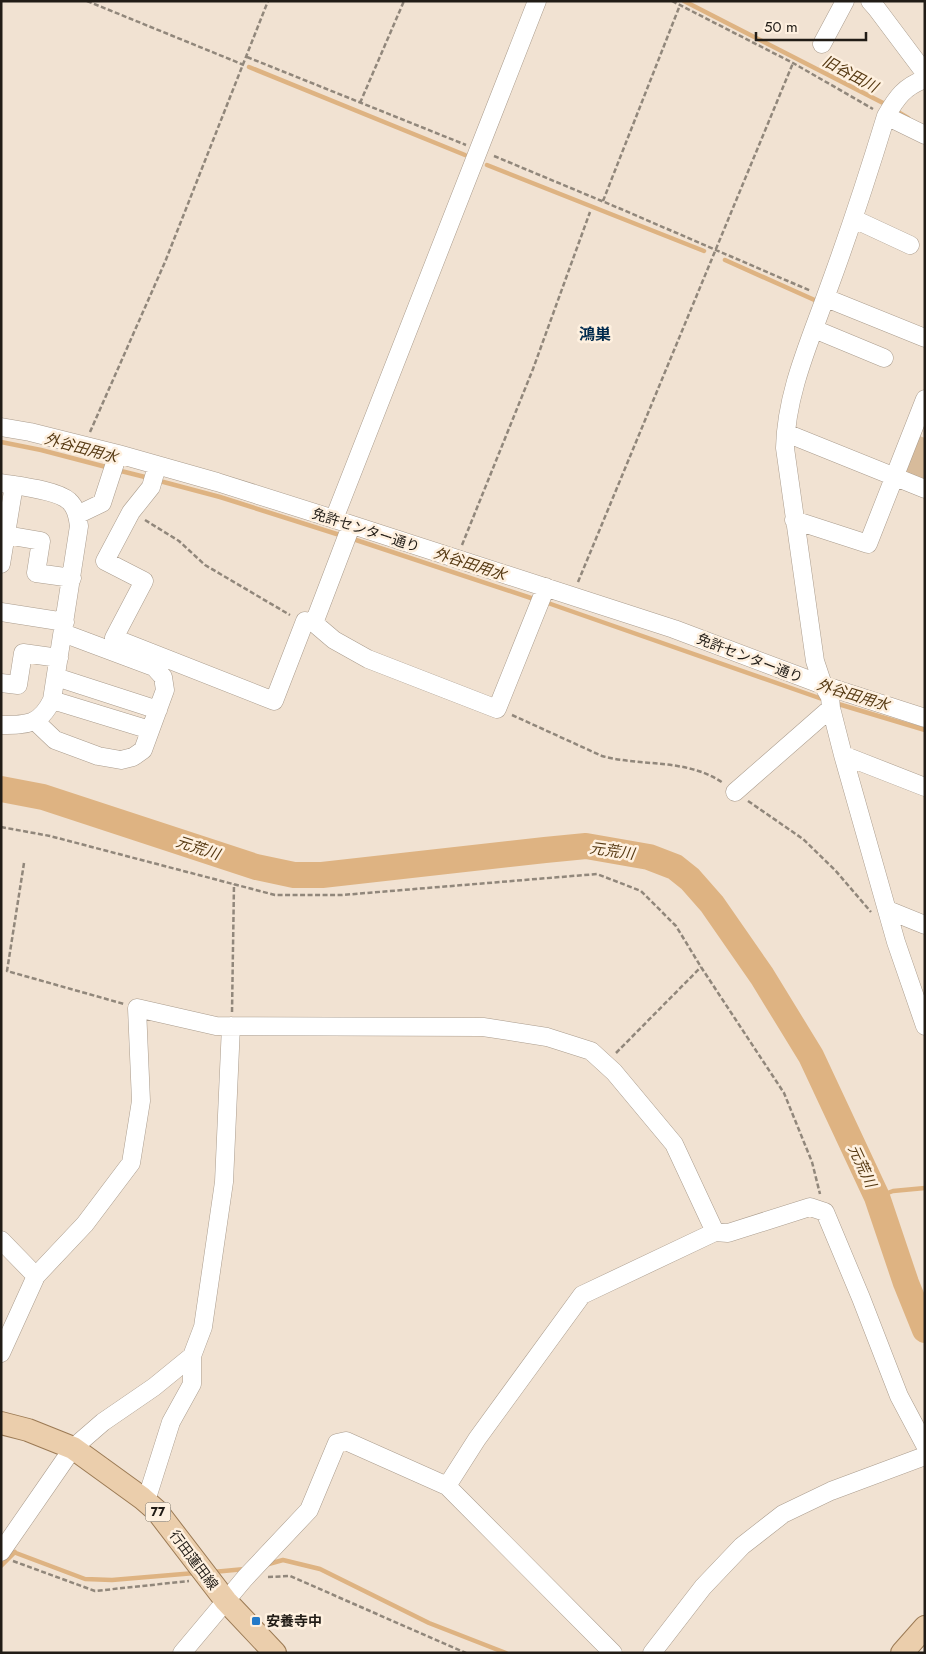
<svg xmlns="http://www.w3.org/2000/svg" width="926" height="1654" viewBox="0 0 926 1654" font-family="Jost,'Noto Sans JP',sans-serif">
<style>
.green{fill:#d7bb9b}
.lines{fill:none;stroke-linecap:round;stroke-linejoin:round}
.stream{stroke:#deb382;stroke-width:4.5}
.river{stroke:#deb382;stroke-width:26}
.minor-casing{stroke:#aa9c8d;stroke-width:19}
.major-casing{stroke:#9b7a54;stroke-width:24}
.path{stroke:#91877b;stroke-width:2.5;stroke-dasharray:5 2.5;stroke-linecap:butt}
.minor{stroke:#fff;stroke-width:18}
.major{stroke:#ebceac;stroke-width:22}
.poi-dot{fill:#247ac8;stroke:#fef0df;stroke-width:2}
.labels{text-anchor:middle;stroke-width:5;stroke-linejoin:round;paint-order:stroke}
.shield{fill:#fef0df;stroke:#635c52;stroke-width:1}
.shield-label{font-size:12px;font-weight:bold;fill:#211c16}
.street-label{font-size:14px;fill:#211c16;stroke:#fef0df}
.poi-label{font-size:14px;font-weight:bold;fill:#211c16;stroke:#fef0df;text-anchor:start}
.water-label{font-size:15px;font-style:italic;fill:#563912;stroke:#fef0df}
.quarter-label{font-size:16px;font-weight:bold;fill:#002a4e;stroke:#fef0df}
</style>
<rect width="100%" height="100%" fill="#f1e2d2"/>
<!-- green -->
<path class="green" d="M911,433L925,438V490L894,477Z"/>
<g class="lines">
<!-- stream -->
<path class="stream" d="M684,1L887,105
M249,67L465,155
M893,109L908,118
M487,165L704,251
M725,260L819,302
M1,442L41,450L110,468
M117,470L149,478
M156,480L220,497L343,536
M350,538L537,600
M545,602L825,700
M835,703L925,730
M877,1197L893,1191L925,1188
M8,1550L85,1579L112,1580L195,1573
M265,1565L283,1560L320,1569L429,1623L506,1653
M1,1566L15,1552
M213,1572L245,1569"/>
<!-- river -->
<path class="river" d="M1,789L43,797L256,867L294,875H322L545,850L586,846L649,857L675,867L690,879L712,904L762,976L811,1056L877,1197L906,1283L925,1330"/>
<!-- minor casing -->
<g class="minor-casing">
<path id="minor" d="M870,1L877,9L925,73
M822,44L845,1
M925,79C904,87 897,97 886,116C868,175 849,233 828,290C810,341 786,393 785,448L815,661L823,685L830,697L831,708L843,755L896,942L925,1026
M886,116L925,135
M854,219L910,245
M826,298L925,338
M814,329L884,358
M1,427L30,432L118,454L217,482L334,519L674,629L823,685L925,718
M786,433L925,489
M157,466L151,487L131,512L105,561L144,581L114,638L274,701L305,621L314,623
M1,483C18,486 57,490 69,501C76,507 78,517 79,526L52,700C40,725 27,725 1,725
M77,515L102,503L118,454
M334,519L537,1
M794,520L868,544L925,399
M351,526L314,623L334,640L368,659L497,709L546,587
M6,535L41,541L36,573L72,578
M1,564L14,485
M1,612L65,622
M56,677L158,710
M1,683L18,685L23,653L59,658
M52,700L150,730
M35,721L55,740L98,756L121,760L133,757L143,750L165,690L163,677L154,667L63,633
M843,755L925,787
M735,792L831,708
M888,910L925,925
M1,1240L36,1276
M1,1353L36,1276L85,1224L131,1163L141,1101L137,1008L216,1026L483,1027L547,1037L591,1051L614,1072L674,1144L715,1232
M447,1486L477,1439L582,1295L715,1232L728,1233L810,1207L825,1212L861,1298L899,1396L925,1445
M146,1501L171,1422L192,1384V1356
M1,1552L73,1448L103,1422L154,1387L192,1356L203,1327L224,1182L231,1026
M182,1653L245,1578L309,1510L337,1443L346,1441L447,1486L613,1653
M652,1653L703,1587L742,1546L783,1514L831,1491L925,1456"/>
</g>
<!-- major casing -->
<g class="major-casing">
<path id="major" d="M1,1423L28,1430L73,1448L142,1498L157,1511L226,1601L275,1653
M902,1653L925,1627"/>
</g>
<!-- path -->
<path class="path" d="M87,1L244,65
M672,1L793,63L873,109
M247,57L466,145
M360,103L404,1
M494,156L621,209L811,291
M603,201L680,5
M90,432L165,262L268,1
M145,520L179,541L205,565L290,615
M462,545L533,369L590,212
M578,582L793,63
M512,715L602,756C643,767 687,758 723,783
M748,801L803,839L835,870L871,912
M1,827L50,836L275,895H342L597,874L641,891L676,926L701,967L784,1093L812,1162L820,1194
M24,863L7,971L124,1004
M232,1012L234,884
M616,1053L701,967
M13,1561L95,1591L189,1581
M268,1577L290,1576L466,1653"/>
<!-- minor -->
<use href="#minor" class="minor"/>
<!-- major -->
<use href="#major" class="major"/>
</g>
<!-- markers -->
<rect class="poi-dot" x="251" y="1616" width="10" height="10" rx="2.5"/>
<g class="labels">
<!-- shield labels -->
<rect class="shield" x="145.5" y="1502.5" width="25" height="19" rx="4"/>
<g class="shield-label">
<text x="158" y="1516">77</text>
</g>
<!-- street labels -->
<g class="street-label">
<text transform="translate(366 530) rotate(18)" y="5">免許センター通り</text>
<text transform="translate(750 658) rotate(21)" y="5">免許センター通り</text>
<text transform="translate(194 1560) rotate(53)" y="5">行田蓮田線</text>
</g>
<!-- poi labels -->
<g class="poi-label">
<text x="266" y="1626">安養寺中</text>
</g>
<!-- water labels -->
<g class="water-label">
<text transform="translate(850 74) rotate(28)" y="5">旧谷田川</text>
<text transform="translate(81 448) rotate(15)" y="5">外谷田用水</text>
<text transform="translate(470 564) rotate(18)" y="5">外谷田用水</text>
<text transform="translate(853 695) rotate(17)" y="5">外谷田用水</text>
<text transform="translate(198 848) rotate(18)" y="5">元荒川</text>
<text transform="translate(612 851) rotate(8)" y="5">元荒川</text>
<text transform="translate(862 1166) rotate(65)" y="5">元荒川</text>
</g>
<!-- quarter labels -->
<g class="quarter-label">
<text x="595" y="340">鴻巣</text>
</g>
</g>
<!-- border -->
<rect width="926" height="1654" fill="none" stroke="#211c16" stroke-width="5"/>
<!-- scale -->
<path d="M756 32v8h110v-8" fill="none" stroke="#211c16" stroke-width="2.5"/>
<text x="764" y="32" font-size="15" fill="#211c16" stroke="#fef0df" stroke-width="4" paint-order="stroke">50 m</text>
</svg>
